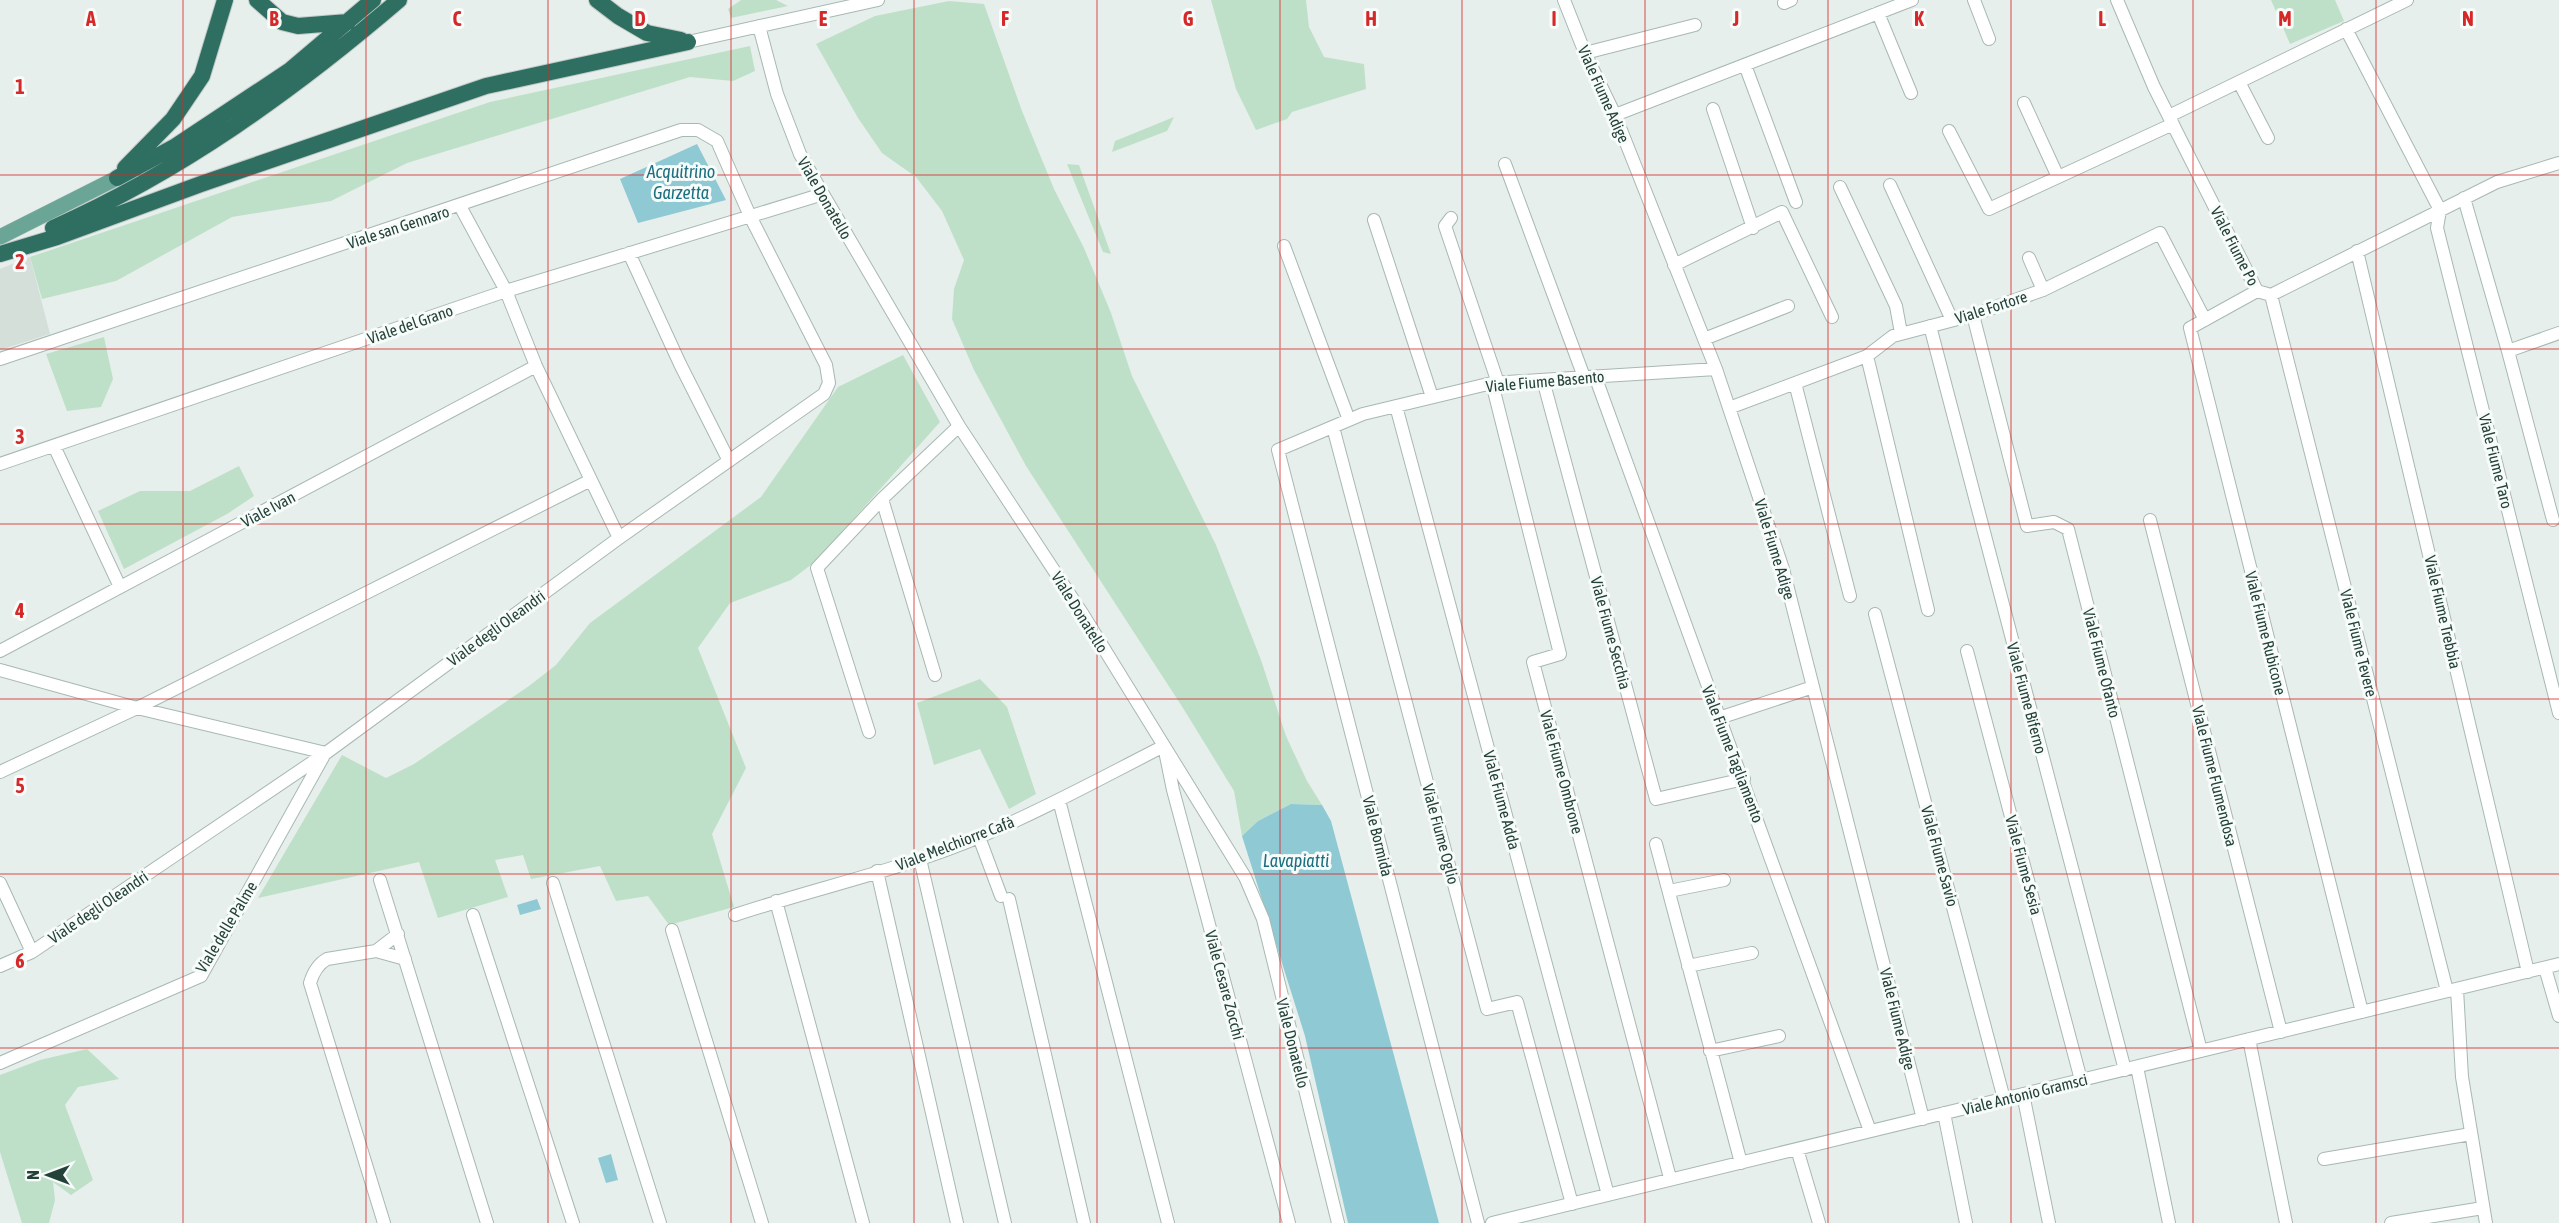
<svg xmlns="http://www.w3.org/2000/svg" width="2559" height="1223" viewBox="0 0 2559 1223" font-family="'Asap Condensed',sans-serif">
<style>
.built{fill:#d4dfda}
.green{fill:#bfe0c8}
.water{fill:#8ec9d4}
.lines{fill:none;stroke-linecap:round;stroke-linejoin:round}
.minor-casing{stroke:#a8b8b2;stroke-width:14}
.major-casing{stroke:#c2cac8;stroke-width:16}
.highway-casing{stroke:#c2cac8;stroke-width:18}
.minor{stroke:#fff;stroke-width:12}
.major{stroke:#6aa596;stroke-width:15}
.highway{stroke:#2f6f62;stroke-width:16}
.grid{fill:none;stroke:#d62828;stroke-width:1.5;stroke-opacity:0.55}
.labels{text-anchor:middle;stroke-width:6;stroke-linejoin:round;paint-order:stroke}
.street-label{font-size:16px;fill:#24423a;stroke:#f7fbf9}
.water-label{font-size:18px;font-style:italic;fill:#1c6f80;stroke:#f7fbf9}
.grid-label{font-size:20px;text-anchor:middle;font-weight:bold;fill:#d62828;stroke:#f7fbf9;stroke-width:6;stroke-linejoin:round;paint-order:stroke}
</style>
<rect width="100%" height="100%" fill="#e6efeb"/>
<!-- built -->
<path class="built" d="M30,257L50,334L0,350V269Z"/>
<!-- green -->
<path class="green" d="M741,0H776L788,6L731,18L728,9Z
M1211,0H1306L1309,27L1324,57L1364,64L1366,89L1292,112L1287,119L1256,130L1236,89Z
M2271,0H2335L2344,21L2290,44Z
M949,1L984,4L1022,111L1054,189L1084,248L1111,313L1132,376L1216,545L1261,660L1286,736L1307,781L1322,805L1291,804L1258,821L1242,836L1234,791L1183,708L1026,466L974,370L952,319L954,289L964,260L942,211L916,177L882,153L858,118L816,44L875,16Z
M750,46L755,71L733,81L690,77L407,163L331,201L232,217L116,281L42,299L30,257L490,102Z
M1174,117L1167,131L1112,152L1115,141Z
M1067,164L1079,165L1111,254L1103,252Z
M104,337L113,379L101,407L67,411L46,354Z
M903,355L940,422L816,561L791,580L730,603L698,648L746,768L712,834L734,907L669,925L648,896L616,901L600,866L531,879L523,855L495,860L508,897L438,918L419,862L258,898L342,755L386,778L414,764L529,686L556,665L590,623L761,497L838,387Z
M239,466L254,496L227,514L124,569L98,511L140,491H190Z
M980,679L1007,707L1036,794L1009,809L980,749L934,765L917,703Z
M87,1049L119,1079L78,1087L65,1105L93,1180L71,1195L53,1182L55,1200L49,1223H22L0,1152V1075L40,1060Z"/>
<!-- water -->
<path class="water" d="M697,144L726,200L638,223L620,179Z
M1291,804L1322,805L1331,821L1439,1223H1348L1305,1036L1242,836L1258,821Z
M537,899L541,909L520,915L517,905Z
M611,1154L618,1180L606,1183L598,1158Z"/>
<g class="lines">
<!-- minor casing -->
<g class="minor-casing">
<path id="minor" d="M1564,0L1585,53L1615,115L1716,369L1783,569L1923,1119
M1974,0L1989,39
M2117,0L2154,87L2257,291L2271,295L2497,182L2559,163
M1784,3L1791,0
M1878,13L1911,93
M759,26L777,94L800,154L823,194L959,426L1082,613L1245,877L1263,919L1338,1223
M2346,29L2440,210L2437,228L2559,713
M688,42L878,0
M1585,53L1695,25
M1745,65L1796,202
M2239,82L2268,138
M2024,103L2058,177
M1713,109L1753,228
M1615,115L1912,0
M2169,116L2407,0
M1949,131L1989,209L2173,124
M1505,164L1584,377
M1890,185L1952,320
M1840,187L1896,306L1901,333
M2464,198L2508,351L2553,520
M460,206L506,291L536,366L619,538
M1451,218L1445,226L1498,383
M1374,220L1432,397
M1284,246L1349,420
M2357,251L2528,972
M629,253L680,364L729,461
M2029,258L2043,290
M1674,265L1782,212L1832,317
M2257,291L2190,328L2362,1012
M2271,295L2447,991
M1973,315L2027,526L2054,522L2068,529L2201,1051
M1930,326L2125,1070
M1704,339L1788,306
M2508,351L2559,333
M1867,356L1928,610
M0,359L681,130H698L717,141L750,216L826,365L829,383L824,394L619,538L326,753L32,952L0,966
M1595,376C1687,628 1780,879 1870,1131
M1543,380L1656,799L1744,779
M1492,383L1560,654L1533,662L1670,1178
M1795,383L1850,596
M1396,406L1608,1195
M1729,408L1867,356L1893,336L1973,315L2043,290L2160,233L2205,320
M1333,427L1487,1009L1517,1002L1572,1204
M54,446L120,587
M0,464L506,291L823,194
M882,499L935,675
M2150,520L2281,1032
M1875,614L2004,1099
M0,651L536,366
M1967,651L2081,1080
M0,670L137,708L326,753
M1719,718L1813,687
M869,732L817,568L882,499L959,426
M0,772L137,708L591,480
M1059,800L1168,1223
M979,837L1001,896
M1656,844L1741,1163
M920,859L1005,1223
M877,871L957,1223
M380,880L487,1223
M0,883L32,952
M553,883L660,1223
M1669,891L1724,880
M1009,899L1084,1223
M776,901L863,1223
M473,915L573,1223
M735,915C816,888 901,870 979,837C1043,810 1103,777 1164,746L1173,790L1289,1223
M672,930L762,1223
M398,934L376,951L405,959
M376,951L327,959C318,964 313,973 310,983L384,1223
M1688,966L1752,953
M2545,968L2559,1016
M2457,989L2462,1077L2486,1223
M2249,1039L2286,1223
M1710,1051L1779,1036
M0,1063L201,976L323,757
M2137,1067L2169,1223
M2023,1094L2049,1223
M1944,1113L1966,1223
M1797,1149L1819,1223
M2324,1159L2471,1134
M1478,1223L1278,450L1363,414L1492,383L1716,369
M1492,1223L2559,964
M2391,1223L2483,1208"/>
</g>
<!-- major casing -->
<g class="major-casing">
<path id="major" d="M0,237L117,178"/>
</g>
<!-- highway casing -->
<g class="highway-casing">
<path id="highway" d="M257,0L282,22L298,26L348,22
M597,0L618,16L647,33L681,40
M125,168L173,119L202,76L225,0
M117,178L176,146L289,71L373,0
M53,228C180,172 294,90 399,0
M0,254L57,237L201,184L486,86L688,42"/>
</g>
<!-- minor -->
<use href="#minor" class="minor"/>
<!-- major -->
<use href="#major" class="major"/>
<!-- highway -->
<use href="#highway" class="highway"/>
</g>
<!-- grid -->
<path class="grid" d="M183,0V1223M366,0V1223M548,0V1223M731,0V1223M914,0V1223M1097,0V1223M1280,0V1223M1462,0V1223M1645,0V1223M1828,0V1223M2011,0V1223M2193,0V1223M2376,0V1223M0,175H2559M0,349H2559M0,524H2559M0,699H2559M0,874H2559M0,1048H2559"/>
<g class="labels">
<!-- street labels -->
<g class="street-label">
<text transform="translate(1604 94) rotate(66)" y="6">Viale Fiume Adige</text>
<text transform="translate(825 198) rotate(60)" y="6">Viale Donatello</text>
<text transform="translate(398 227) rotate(-18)" y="6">Viale san Gennaro</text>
<text transform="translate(2235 246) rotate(63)" y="6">Viale Fiume Po</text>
<text transform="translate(1991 307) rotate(-18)" y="6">Viale Fortore</text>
<text transform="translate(410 324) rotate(-19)" y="6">Viale del Grano</text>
<text transform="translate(1545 381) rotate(-5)" y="6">Viale Fiume Basento</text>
<text transform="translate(2496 461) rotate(76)" y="6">Viale Fiume Taro</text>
<text transform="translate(268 509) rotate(-28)" y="6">Viale Ivan</text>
<text transform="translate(1775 549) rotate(73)" y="6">Viale Fiume Adige</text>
<text transform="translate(1080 612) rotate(58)" y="6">Viale Donatello</text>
<text transform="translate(2443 612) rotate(77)" y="6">Viale Fiume Trebbia</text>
<text transform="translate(496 628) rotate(-36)" y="6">Viale degli Oleandri</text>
<text transform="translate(1611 633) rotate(75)" y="6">Viale Fiume Secchia</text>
<text transform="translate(2266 633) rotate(76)" y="6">Viale Fiume Rubicone</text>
<text transform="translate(2359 643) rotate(76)" y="6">Viale Fiume Tevere</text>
<text transform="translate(2102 663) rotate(76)" y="6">Viale Fiume Ofanto</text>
<text transform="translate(2027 698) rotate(75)" y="6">Viale Fiume Biferno</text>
<text transform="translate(1733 754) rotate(69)" y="6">Viale Fiume Tagliamento</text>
<text transform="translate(1562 772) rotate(75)" y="6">Viale Fiume Ombrone</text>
<text transform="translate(2215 776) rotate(76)" y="6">Viale Fiume Flumendosa</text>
<text transform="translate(1502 800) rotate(75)" y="6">Viale Fiume Adda</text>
<text transform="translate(1441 834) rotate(75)" y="6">Viale Fiume Oglio</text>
<text transform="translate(1378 836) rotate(76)" y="6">Viale Bormida</text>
<text transform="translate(955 843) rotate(-21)" y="6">Viale Melchiorre Cafà</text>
<text transform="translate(1940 856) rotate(75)" y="6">Viale FIume Savio</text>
<text transform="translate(2024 865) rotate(75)" y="6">Viale Fiume Sesia</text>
<text transform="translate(98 907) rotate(-34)" y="6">Viale degli Oleandri</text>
<text transform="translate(226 927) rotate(-59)" y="6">Viale delle Palme</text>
<text transform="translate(1225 985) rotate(75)" y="6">Viale Cesare Zocchi</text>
<text transform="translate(1898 1019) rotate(76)" y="6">Viale Fiume Adige</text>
<text transform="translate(1293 1043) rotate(76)" y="6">Viale Donatello</text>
<text transform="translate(2025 1094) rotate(-14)" y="6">Viale Antonio Gramsci</text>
</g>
<!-- water labels -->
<g class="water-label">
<text x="681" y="178">Acquitrino<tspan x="681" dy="21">Garzetta</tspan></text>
<text x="1296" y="867">Lavapiatti</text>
</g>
</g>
<g class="grid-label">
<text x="91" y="26">A</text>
<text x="274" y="26">B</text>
<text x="457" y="26">C</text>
<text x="640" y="26">D</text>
<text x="823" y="26">E</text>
<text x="1005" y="26">F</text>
<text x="1188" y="26">G</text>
<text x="1371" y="26">H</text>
<text x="1554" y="26">I</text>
<text x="1736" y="26">J</text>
<text x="1919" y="26">K</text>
<text x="2102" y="26">L</text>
<text x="2285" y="26">M</text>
<text x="2468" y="26">N</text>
<text x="20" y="94">1</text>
<text x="20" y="269">2</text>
<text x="20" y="444">3</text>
<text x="20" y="618">4</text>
<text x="20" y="793">5</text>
<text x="20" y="968">6</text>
</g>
<!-- north arrow -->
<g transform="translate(48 1175) rotate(270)" stroke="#f7fbf9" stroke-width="4.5" paint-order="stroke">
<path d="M0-4.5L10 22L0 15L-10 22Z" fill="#24423a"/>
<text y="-9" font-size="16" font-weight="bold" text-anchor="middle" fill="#24423a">N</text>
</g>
</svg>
